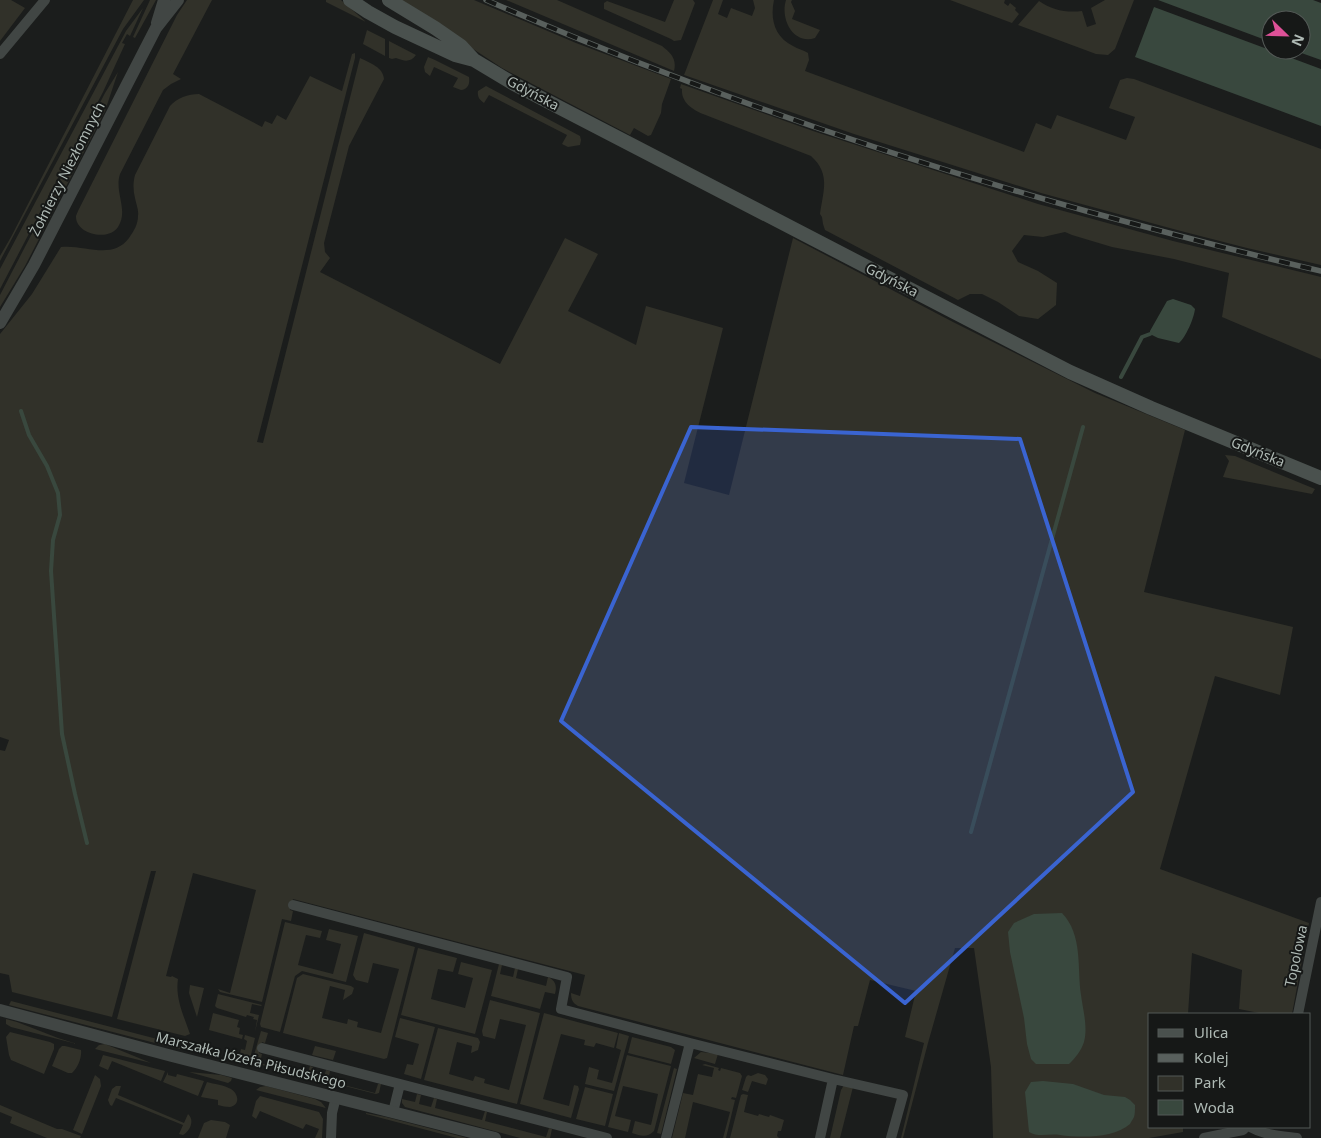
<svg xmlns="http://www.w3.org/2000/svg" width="1321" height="1138" viewBox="0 0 1321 1138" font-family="'Noto Sans',sans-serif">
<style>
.green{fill:#313129}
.water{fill:#39483e}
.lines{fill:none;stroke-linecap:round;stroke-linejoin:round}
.stream{stroke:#39483e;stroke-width:4}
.minor{stroke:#414644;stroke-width:10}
.tertiary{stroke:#414644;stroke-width:12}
.secondary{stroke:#4a514e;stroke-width:14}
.rail-casing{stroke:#59605d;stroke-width:5.5}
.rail{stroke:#161817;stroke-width:4;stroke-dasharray:11;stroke-linecap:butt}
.marked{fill:#3a64d1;fill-opacity:0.2;stroke:#3a64d1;stroke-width:4;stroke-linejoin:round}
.labels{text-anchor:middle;stroke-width:4;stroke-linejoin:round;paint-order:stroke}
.street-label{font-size:14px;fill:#afbab5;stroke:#161817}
</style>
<rect width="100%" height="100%" fill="#1b1d1c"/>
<!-- green -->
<path class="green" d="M0,0H11L25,8L0,41Z
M133,0H144L123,29L0,261V256L11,237Z
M150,0H156L135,38L133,37Z
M187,0H212L173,74L181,79L171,84L163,90L120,174C114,192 129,210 118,227C108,242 75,234 76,216C77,213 78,211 79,209L177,15Z
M326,0H341L366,22L326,2Z
M399,0H474L576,43L671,79L662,104L661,113L651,135L648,136L634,128L630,135L502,68Z
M506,0H557L662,46C671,53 677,59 674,71Z
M674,0H693L695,3L681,40L674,41L671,39L604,9V3L607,1L665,22Z
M713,0H723L718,14L727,18L731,8L752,16L755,8L753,0H774C770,18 774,37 793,46C798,49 803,50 808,53L809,60L805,71L1024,152L1036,123L1051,129L1057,115L1126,140L1135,117L1109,108L1120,80L1127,78L1134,79L1321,149V265L1247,248L1177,230L1041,193L854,134L684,75Z
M786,0H792L791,2L795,11L792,19L820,30L815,38C793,45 780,19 786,0Z
M950,0H1005L1004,3L1008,6L1010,3L1016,8L1015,10L1019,14L1012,23Z
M1105,0H1134L1115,49L1108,55L1096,54L1018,25L1039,1C1052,10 1066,13 1082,11L1087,27L1096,24L1091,8Z
M143,8L130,36L127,34L122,43L125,44L103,92L0,289V269L126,31Z
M367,30L385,39V56L363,44Z
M389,41L416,55C410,63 404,61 396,58L392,59L389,58Z
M355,53V58L257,442L263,443L360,58C370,63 383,67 384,79L349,146L324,243L325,252L330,258L320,272L500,364L565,238L598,254L568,311L636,345L646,306L723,328L684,483L729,495L793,238L953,322L1095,393L1185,430L1144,592L1293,627L1280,695L1215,676L1160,869L1309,923L1292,1014H1264L1239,1009L1242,970L1192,953L1188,1014H1150V1127H1183V1132L1149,1138H993L991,1067L974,948H955L928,1043L903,1138H901L924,1043L905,1037L916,991L870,980L858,1026H854L843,1075L578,1006C573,1003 571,1000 571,993L580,996L585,975L293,899L290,910L293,911L291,921L282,919L262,1002L220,992L218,989L230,993L256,890L193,873L166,976L171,977L172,976L178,979C175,999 184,1016 190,1034L185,1036L117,1019L156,871H151L112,1017L12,992L9,975L0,973V750L5,751L9,740L0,737V334L32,294L61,247C84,244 112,261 129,238C134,231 138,224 138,216C139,210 136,204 135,198C133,190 133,182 135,175L170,106C177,98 188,94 199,94L262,127L265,121L272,124L277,115L286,120L310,76L342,91L352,54Z
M428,57L435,60L469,77C470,84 468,89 461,90L453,87L458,78L434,67L430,76L425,72L424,67Z
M118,72L105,111L25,266L0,307V295L105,93Z
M681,84L813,131L1038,204L1173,241L1321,277V359L1222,317L1229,273L1174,259L1112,247L1072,235L1065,232L1043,237L1024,235L1012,251L1018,262L1038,271L1057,283L1056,305L1038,319L1019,316L998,302L982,294H970L958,300L825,230L823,224L822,217L820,214C823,191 831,174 811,156L703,114C692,109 681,102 682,89L680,88Z
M486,86L580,136L581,140L580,145L568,147L562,144L567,135L489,95L484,103C480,100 477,97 478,91Z
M1225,455L1235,456L1315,489L1312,494L1223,477L1229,461Z
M285,922L322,931L320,938L306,935L298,965L333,974L341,944L326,940L329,929L358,936L346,982L302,971L295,976L280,1032L261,1027L260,1024Z
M364,933L415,947L387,1058L384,1059L283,1033L297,978L303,974L351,986L354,988L352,994L343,1000L345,990L330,986L322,1018L347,1024L348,1019L358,1022L357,1027L381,1033L399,969L373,963L368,983L356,980L353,975Z
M418,948L457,958L453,972L438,969L431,999L465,1008L473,978L458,974L461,962L492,970L475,1034L401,1015Z
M499,964L502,965L500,974L513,977L515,968L518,969L516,978L546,986L548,977C556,981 557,986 555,994L545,992L540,1009L491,996Z
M190,985L204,988L197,1017L189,993Z
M218,994L262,1005L261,1006L252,1004L250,1013L259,1015L255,1032L257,1020L253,1019L254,1017L247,1015L246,1017L217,1008L215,1006Z
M490,1000L540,1013L517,1104L424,1080L438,1028L478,1038L480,1042L478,1050L471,1053L472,1046L457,1042L449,1074L473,1081L475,1076L485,1079L484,1083L509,1090L526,1025L500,1019L495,1039L483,1036L482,1031Z
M11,1001L188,1047L183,1049H178L9,1005Z
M213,1013L239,1020L237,1027L240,1028L239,1034L243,1035L242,1039L209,1030Z
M544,1013L618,1033L614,1048L596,1043L594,1047L584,1045L585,1040L561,1034L543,1099L569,1106L574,1085L578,1086L579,1089L571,1118L520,1104Z
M400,1018L435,1027L421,1079L404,1074L407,1064L413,1065L419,1044L395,1037Z
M6,1019L17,1022L58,1038L77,1044L11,1027L6,1024Z
M261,1031L268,1033L265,1043L262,1042L259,1053L262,1054L260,1063L307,1075L310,1066L313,1067L311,1077L323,1080L326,1070L330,1071L328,1081L375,1093L378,1084H381L379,1093L376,1094L254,1063L252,1062Z
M10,1032L50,1042L54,1044V1049L44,1074L11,1060L9,1055L6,1037Z
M619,1033L629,1036L614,1091L585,1084L589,1067L599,1070L597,1079L612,1083L621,1050L616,1048Z
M245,1035L255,1038L250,1059L246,1062L241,1060L239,1058L241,1049L245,1050L247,1041L244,1039Z
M632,1037L671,1047L675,1050L671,1064L628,1053Z
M105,1044L151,1063L95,1049L99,1045Z
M62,1046H65L81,1050C82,1057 78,1068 72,1073H68L52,1066L59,1049Z
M315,1046L336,1051L333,1060L312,1055Z
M701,1052L718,1054L715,1064L694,1058Z
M103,1055L165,1071L161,1081L112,1061L108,1070L99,1066Z
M627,1055L671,1066L654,1131C647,1138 641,1136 632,1133L635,1121L651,1125L658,1094L623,1086L615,1116L631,1120L628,1132L608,1127Z
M705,1064L719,1068L718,1070L720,1071L721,1068L740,1073L742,1076L736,1098L732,1097L731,1099L735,1100L726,1138H723L730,1112L693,1102L685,1138H672L683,1093L693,1095L698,1074L712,1077L714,1068L702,1065Z
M674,1068L677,1069L661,1134L657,1133Z
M168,1072V1075L176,1077L177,1074L204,1081L198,1096L163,1082Z
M189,1072L221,1075L232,1078L231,1081L228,1083Z
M758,1073L765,1075L768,1079L766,1085L752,1081L748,1092L742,1090L746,1077L748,1075L751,1076Z
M95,1075L100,1079L101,1086L82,1134L73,1130Z
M207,1082C214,1084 224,1085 231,1089C238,1093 241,1105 230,1107C226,1107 222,1106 218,1105V1100L201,1097Z
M844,1085L853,1087L840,1138H830L841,1090Z
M116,1086H121L118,1095L184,1123L188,1114C195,1120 190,1131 183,1135L179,1134L183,1125L116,1098L112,1106L110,1105L108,1100L112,1089Z
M266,1086L315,1099L321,1102L326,1108L256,1090L260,1087Z
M585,1087L613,1094L605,1126L576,1119Z
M417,1094L421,1095L419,1104L431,1107L434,1098L437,1099L435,1108L482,1120L485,1111L487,1112L485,1121L546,1137L549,1128L552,1129L550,1138H520L405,1107L402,1103V1099L415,1102Z
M743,1094L748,1095L744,1112L758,1116L759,1114L769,1117L770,1115L784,1120L781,1131H778L777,1136L779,1138H730L741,1095Z
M260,1096L319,1112L323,1119L322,1138H315L319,1129L306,1124L303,1129L260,1111L256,1119L252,1116L256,1101Z
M0,1105L57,1129H62L81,1136L80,1138H47L10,1123L12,1117L0,1112Z
M366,1113L386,1117L467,1138H457L366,1114Z
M211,1120L225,1122L230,1125L226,1138H198L204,1123Z"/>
<!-- water -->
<path class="water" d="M1158,0H1313L1321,3V60L1293,50H1301V20H1271V42Z
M1154,7L1321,69V126L1135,57Z
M1173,299L1191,305L1195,309C1194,318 1186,337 1179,343L1158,338L1150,334V331L1167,301Z
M1062,913C1083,935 1077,967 1081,995C1083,1011 1088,1026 1084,1042C1081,1051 1076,1057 1069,1064H1036L1031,1059L1027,1044L1024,1018L1010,952L1008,932L1014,923L1034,914Z
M1043,1081L1073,1084L1104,1095L1125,1097L1130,1100L1135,1105C1135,1109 1135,1114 1134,1117C1133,1119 1131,1122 1130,1124C1114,1138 1082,1138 1060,1135C1049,1133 1039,1138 1029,1132L1025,1092L1031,1082Z"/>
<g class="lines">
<!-- stream -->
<path class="stream" d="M1121,377L1142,337L1150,334
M21,411L29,435L47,466L58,493L60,515L53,540L51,571L62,734L75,794L87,843
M971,832L1083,427"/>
<!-- minor -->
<path class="minor" d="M0,54L45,0
M293,905L567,977L561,1009L690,1043
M1298,1014L1321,902
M262,1048L607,1138
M833,1079L903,1095L891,1138
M393,1112L400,1084
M1250,1127C1264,1135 1281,1136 1297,1138
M331,1138L332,1113L336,1097
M666,1138L690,1043L833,1079L820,1138
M1204,1138L1243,1130L1246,1127"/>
<!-- tertiary -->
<path class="tertiary" d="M157,23L164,0
M0,323L34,265L156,28L178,0
M0,1010L172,1056L495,1138"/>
<!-- secondary -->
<path class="secondary" d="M350,0L368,12L395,27L455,55L474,60L514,84L1070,372L1151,408L1321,478
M389,0L435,28L461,46L474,60"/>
<!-- rail casing -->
<g class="rail-casing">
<path id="rail" d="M486,0C680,84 881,154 1086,211C1164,232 1242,253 1321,271"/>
</g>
<!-- rail -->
<use href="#rail" class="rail"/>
</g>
<!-- marked area -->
<path class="marked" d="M691,427L1020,439L1133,792L905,1003L561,721Z"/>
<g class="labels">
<!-- street labels -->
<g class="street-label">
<text transform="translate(533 93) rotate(28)" y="5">Gdyńska</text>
<text transform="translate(67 169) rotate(-63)" y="5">Żołnierzy Niezłomnych</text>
<text transform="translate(892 280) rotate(27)" y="5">Gdyńska</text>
<text transform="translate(1258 452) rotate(22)" y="5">Gdyńska</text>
<text transform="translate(1296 956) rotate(-78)" y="5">Topolowa</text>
<text transform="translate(251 1060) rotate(14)" y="5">Marszałka Józefa Piłsudskiego</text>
</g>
</g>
<!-- legend -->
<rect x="1148" y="1013" width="162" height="115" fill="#161817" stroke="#535956"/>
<rect x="1158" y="1029" width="25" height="8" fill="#4a514e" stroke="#535956"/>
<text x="1194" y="1038" font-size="15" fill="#afbab5">Ulica</text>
<rect x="1158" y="1054" width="25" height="8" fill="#59605d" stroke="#535956"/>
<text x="1194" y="1063" font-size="15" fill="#afbab5">Kolej</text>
<rect x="1158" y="1076" width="25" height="15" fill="#313129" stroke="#535956"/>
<text x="1194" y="1088" font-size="15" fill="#afbab5">Park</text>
<rect x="1158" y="1100" width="25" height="15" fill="#39483e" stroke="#535956"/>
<text x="1194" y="1113" font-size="15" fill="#afbab5">Woda</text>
<!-- north arrow -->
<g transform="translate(1286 35) rotate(113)"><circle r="24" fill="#161817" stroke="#535956"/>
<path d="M0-4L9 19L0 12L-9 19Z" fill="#de5198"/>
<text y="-8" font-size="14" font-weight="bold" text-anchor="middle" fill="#afbab5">N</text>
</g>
</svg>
